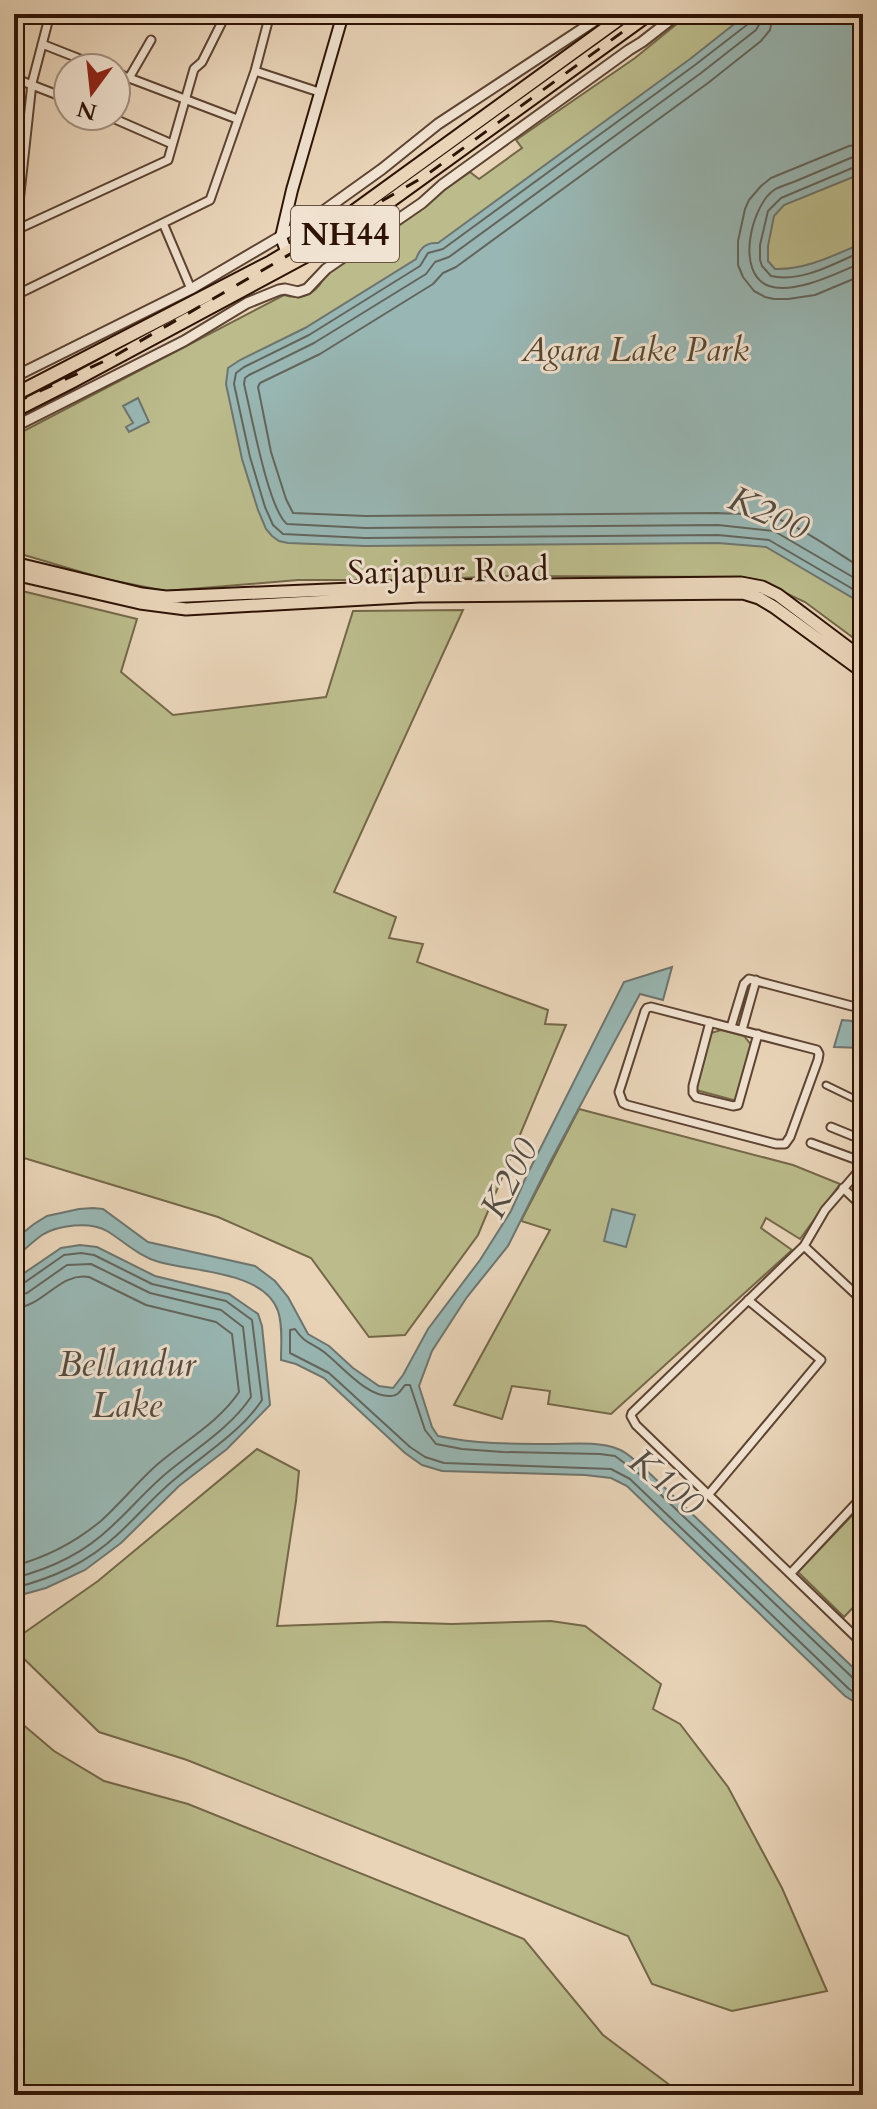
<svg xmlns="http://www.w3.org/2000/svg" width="877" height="2109" viewBox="0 0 877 2109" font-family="Cardo,serif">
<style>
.green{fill:#bbbb8b;stroke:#746748;stroke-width:2}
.water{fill:#98b7b4;stroke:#6e756e;stroke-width:2}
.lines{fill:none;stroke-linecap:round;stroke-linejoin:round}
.shore{stroke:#63655c;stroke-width:2}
.pedestrian-casing{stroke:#5d4332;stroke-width:9}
.minor-casing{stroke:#5d4332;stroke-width:11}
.tertiary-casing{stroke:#5d4332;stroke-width:13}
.secondary-casing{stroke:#2e1305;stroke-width:14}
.primary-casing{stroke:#2e1305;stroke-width:15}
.trunk-casing{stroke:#2e1305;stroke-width:16}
.pedestrian{stroke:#f1e3d1;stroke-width:5}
.minor{stroke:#f1e3d1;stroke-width:7}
.tertiary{stroke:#f1e3d1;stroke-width:9}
.secondary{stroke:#f1e3d1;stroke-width:10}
.primary{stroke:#e9d4b8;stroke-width:11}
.trunk{stroke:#e9d4b8;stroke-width:12}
.rail{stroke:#2e1305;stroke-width:3;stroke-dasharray:14 14;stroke-linecap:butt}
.labels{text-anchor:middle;stroke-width:6;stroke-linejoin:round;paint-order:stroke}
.shield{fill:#f1e3d1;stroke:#685142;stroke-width:2}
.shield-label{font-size:32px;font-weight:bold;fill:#2e1305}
.park-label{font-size:34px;font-style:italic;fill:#58452d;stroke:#f1e3d1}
.street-label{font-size:34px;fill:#2e1305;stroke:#f1e3d1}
.water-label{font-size:36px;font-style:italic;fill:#534c42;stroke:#f1e3d1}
</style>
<rect width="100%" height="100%" fill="#e9d4b8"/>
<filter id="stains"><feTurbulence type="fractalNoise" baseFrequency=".0025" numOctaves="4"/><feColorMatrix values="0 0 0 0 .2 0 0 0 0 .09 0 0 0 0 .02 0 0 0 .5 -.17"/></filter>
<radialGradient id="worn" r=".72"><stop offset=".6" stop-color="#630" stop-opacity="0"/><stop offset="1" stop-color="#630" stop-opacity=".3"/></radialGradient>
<!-- green -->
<path class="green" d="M689,14H863V645L805,602L758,580L742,577L508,576L413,580H298L166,591L105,579L14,552V436L284,295C304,301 319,292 326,273L470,172L479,179L522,148L516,140L635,58Z
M14,589L137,619L121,672L173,715L326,697L353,611L463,610L334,892L396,917L389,938L423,944L417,962L548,1010L545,1024L566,1025L478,1235L405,1335L369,1337L311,1258L218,1217L14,1155Z
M721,1030L744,1036L752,1046L737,1101L696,1090L711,1033Z
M579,1109L793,1165L840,1184L800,1239L766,1218L761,1228L792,1250L611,1414L548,1404L550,1391L512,1386L502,1419L454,1405L550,1230L521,1221Z
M257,1449L299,1471L296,1501L277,1626L386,1622L452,1624L551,1621L585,1626L661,1684L653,1709L680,1724L728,1787L782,1888L827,1991L732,2011L652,1984L628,1936L187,1760L99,1732L14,1649V1640L98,1581Z
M863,1504V1597L844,1617L798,1572Z
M14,1717L54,1751L104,1781L188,1804L524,1939L603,2035L683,2095H14Z"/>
<!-- water -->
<path class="water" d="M747,14H863V173L784,205L774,216L768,246V261L775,269C806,270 834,255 863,243V604L766,547L718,543L365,546L288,543L279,541L272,536L266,529L258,510L242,459L226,384L228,368L240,360L305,328L416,259C420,248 426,242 438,243L690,59Z
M138,398L149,422L129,432L126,427L133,423L123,406Z
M672,967L663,1000L640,994L549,1164L508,1246L467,1297L432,1351L419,1386L432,1427L438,1436C475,1444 512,1444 550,1444C571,1444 598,1441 618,1449C627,1452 635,1461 643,1467L863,1677V1707L845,1696L627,1486L611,1478L585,1475L442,1471L422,1465L405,1453L324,1378L296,1364L281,1360C281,1344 283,1326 278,1311C264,1271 194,1272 159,1262C138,1256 125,1242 107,1231C90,1221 58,1225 42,1235C32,1242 23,1251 14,1259V1240L34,1224L47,1216L79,1209L93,1208L103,1209L148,1242L255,1266L275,1281L288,1297L308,1334L329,1346L353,1368L379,1386L393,1388L403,1375L428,1329L480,1260L511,1211L526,1177L624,982Z
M842,1020L863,1022V1048L834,1047Z
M612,1209L635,1215L626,1247L604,1241Z
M80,1245L97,1247L155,1276L229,1294L258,1314L262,1326L270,1405L227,1449L179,1486L121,1543L85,1570L46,1588L14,1597V1280L61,1248Z"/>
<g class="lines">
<!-- shore -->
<path class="shore" d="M751,14L748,24L695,65L443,249L428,253L420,266L309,335L244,367L236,373L234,384L250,457L265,507L273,525L283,534L365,538L718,535L769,540L863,595
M761,14L760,23L756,30L701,73L449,257L435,262L426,274L314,343L249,375L245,378L244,384C251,412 268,509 287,524L366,528L718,525L774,531L863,583
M773,14L770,30L761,41L708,83L456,267L443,273L433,284L320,354L260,383L258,387L271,452L286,499L293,513L366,516L718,513C736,514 757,513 775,518C800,526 839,554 863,569
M863,144L849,146L771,178L761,186L749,200L745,209L738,241V265L743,277L754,291L765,297L774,299H788L815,295L863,275
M863,156L853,157C834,165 815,173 796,181C789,184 780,186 774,190C751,206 735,274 769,286C794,295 840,272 863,262
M863,166H857L781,198L768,211L760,245V260L762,266L771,276C802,283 835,263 863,251
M14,1286L21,1285L64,1255L81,1253L94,1255L152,1284L226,1301L252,1320L262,1400C241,1432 204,1454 175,1479C154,1496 137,1517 117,1535C87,1563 53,1578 14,1588
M14,1296L27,1293L67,1265L91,1264L150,1293L221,1310L243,1327L251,1397C231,1427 197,1448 169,1471C148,1488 131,1509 111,1527C84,1553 50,1569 14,1578
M14,1308C44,1307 59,1272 89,1277L146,1305L216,1322L232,1334L239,1392C219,1422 186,1440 159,1463C139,1480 122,1502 102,1520C76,1542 47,1557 14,1566
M863,1682L854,1679L638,1473L615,1456L600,1454L503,1452L462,1449L436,1444L425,1430L410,1385H405C401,1390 398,1396 391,1396C366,1397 342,1366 324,1352C311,1342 305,1344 295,1329L290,1330V1353L329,1373L410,1447L425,1457L444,1463L611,1469L630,1479L849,1689L863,1698"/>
<!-- pedestrian casing -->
<g class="pedestrian-casing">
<path id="pedestrian" d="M826,1085L863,1103"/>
</g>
<!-- minor casing -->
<g class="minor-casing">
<path id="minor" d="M114,14L124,19
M42,44L103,68
M255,71L319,92
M116,73L237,119
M14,78L68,99
M129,78L151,40
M108,116L172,144
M163,223L191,289
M16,230L168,160L194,69L202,62L226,14
M17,294L16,230L32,83L50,14
M14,296L210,200L255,71L270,14
M651,1007L817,1050L819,1054L818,1060L790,1137L785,1144H776L627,1105L623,1103L619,1092L645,1011L647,1008Z
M710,1022L693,1086V1093L696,1097L733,1106L738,1105L758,1034
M731,1027L744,984L749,979L863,1009
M742,1030L756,980
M831,1127L863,1140
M811,1143L863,1162
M863,1166L825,1210L804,1246L632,1413L631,1416L636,1425L863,1644
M843,1188L863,1207
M804,1246L863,1301
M709,1494L821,1360L748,1300
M791,1573L863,1496
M853,1634L863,1623"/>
</g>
<!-- tertiary casing -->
<g class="tertiary-casing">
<path id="tertiary" d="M14,377L191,289L322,212L382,169L438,124L605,14
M14,427L184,341L247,303L279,290L285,289L298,292L307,289L326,269L422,203L442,185L629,50L642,42L678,14"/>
</g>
<!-- secondary casing -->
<g class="secondary-casing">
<path id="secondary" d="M289,259L281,237L292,190L343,14"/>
</g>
<!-- primary casing -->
<g class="primary-casing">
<path id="primary" d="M14,563L142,594L166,597L420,586L741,583L762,587L778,595L863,659
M14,574L140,603L186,609L419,596L743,593L759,598L774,607L863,672"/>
</g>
<!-- trunk casing -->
<g class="trunk-casing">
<path id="trunk" d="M14,395L271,262L342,220L626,14
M14,411L71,382L339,238L649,14"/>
</g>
<!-- pedestrian -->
<use href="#pedestrian" class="pedestrian"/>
<!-- minor -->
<use href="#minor" class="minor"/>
<!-- tertiary -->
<use href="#tertiary" class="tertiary"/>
<!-- secondary -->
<use href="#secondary" class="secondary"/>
<!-- primary -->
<use href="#primary" class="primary"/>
<!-- trunk -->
<use href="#trunk" class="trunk"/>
<!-- rail -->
<path class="rail" d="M14,403L111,358L425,176L647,14"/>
</g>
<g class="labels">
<!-- shield labels -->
<rect class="shield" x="291" y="206" width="108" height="56" rx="6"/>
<g class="shield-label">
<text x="345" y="245">NH44</text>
</g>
<!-- park labels -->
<g class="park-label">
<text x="635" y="361">Agara Lake Park</text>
</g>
<!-- street labels -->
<g class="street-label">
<text transform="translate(448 570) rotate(-1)" y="12">Sarjapur Road</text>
</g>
<!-- water labels -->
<g class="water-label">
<text transform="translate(769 512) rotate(24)" y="13">K200</text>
<text transform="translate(508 1178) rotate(-63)" y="13">K200</text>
<text x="127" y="1376">Bellandur<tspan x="127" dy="41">Lake</tspan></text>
<text transform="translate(667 1481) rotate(39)" y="13">K100</text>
</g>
</g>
<!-- margin -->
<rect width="877" height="2109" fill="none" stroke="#e9d4b8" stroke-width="48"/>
<rect x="16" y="16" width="845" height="2077" fill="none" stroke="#2e1305" stroke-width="4"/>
<rect x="24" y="24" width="829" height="2061" fill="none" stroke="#2e1305" stroke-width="2"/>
<!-- north arrow -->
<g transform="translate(92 92) rotate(195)"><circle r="38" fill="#f1e3d1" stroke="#a3907f" stroke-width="2"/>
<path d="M0-6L14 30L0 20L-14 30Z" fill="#8f2418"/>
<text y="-12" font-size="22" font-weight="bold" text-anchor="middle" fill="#2e1305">N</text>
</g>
<rect width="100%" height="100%" filter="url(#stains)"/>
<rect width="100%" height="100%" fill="url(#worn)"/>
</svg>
